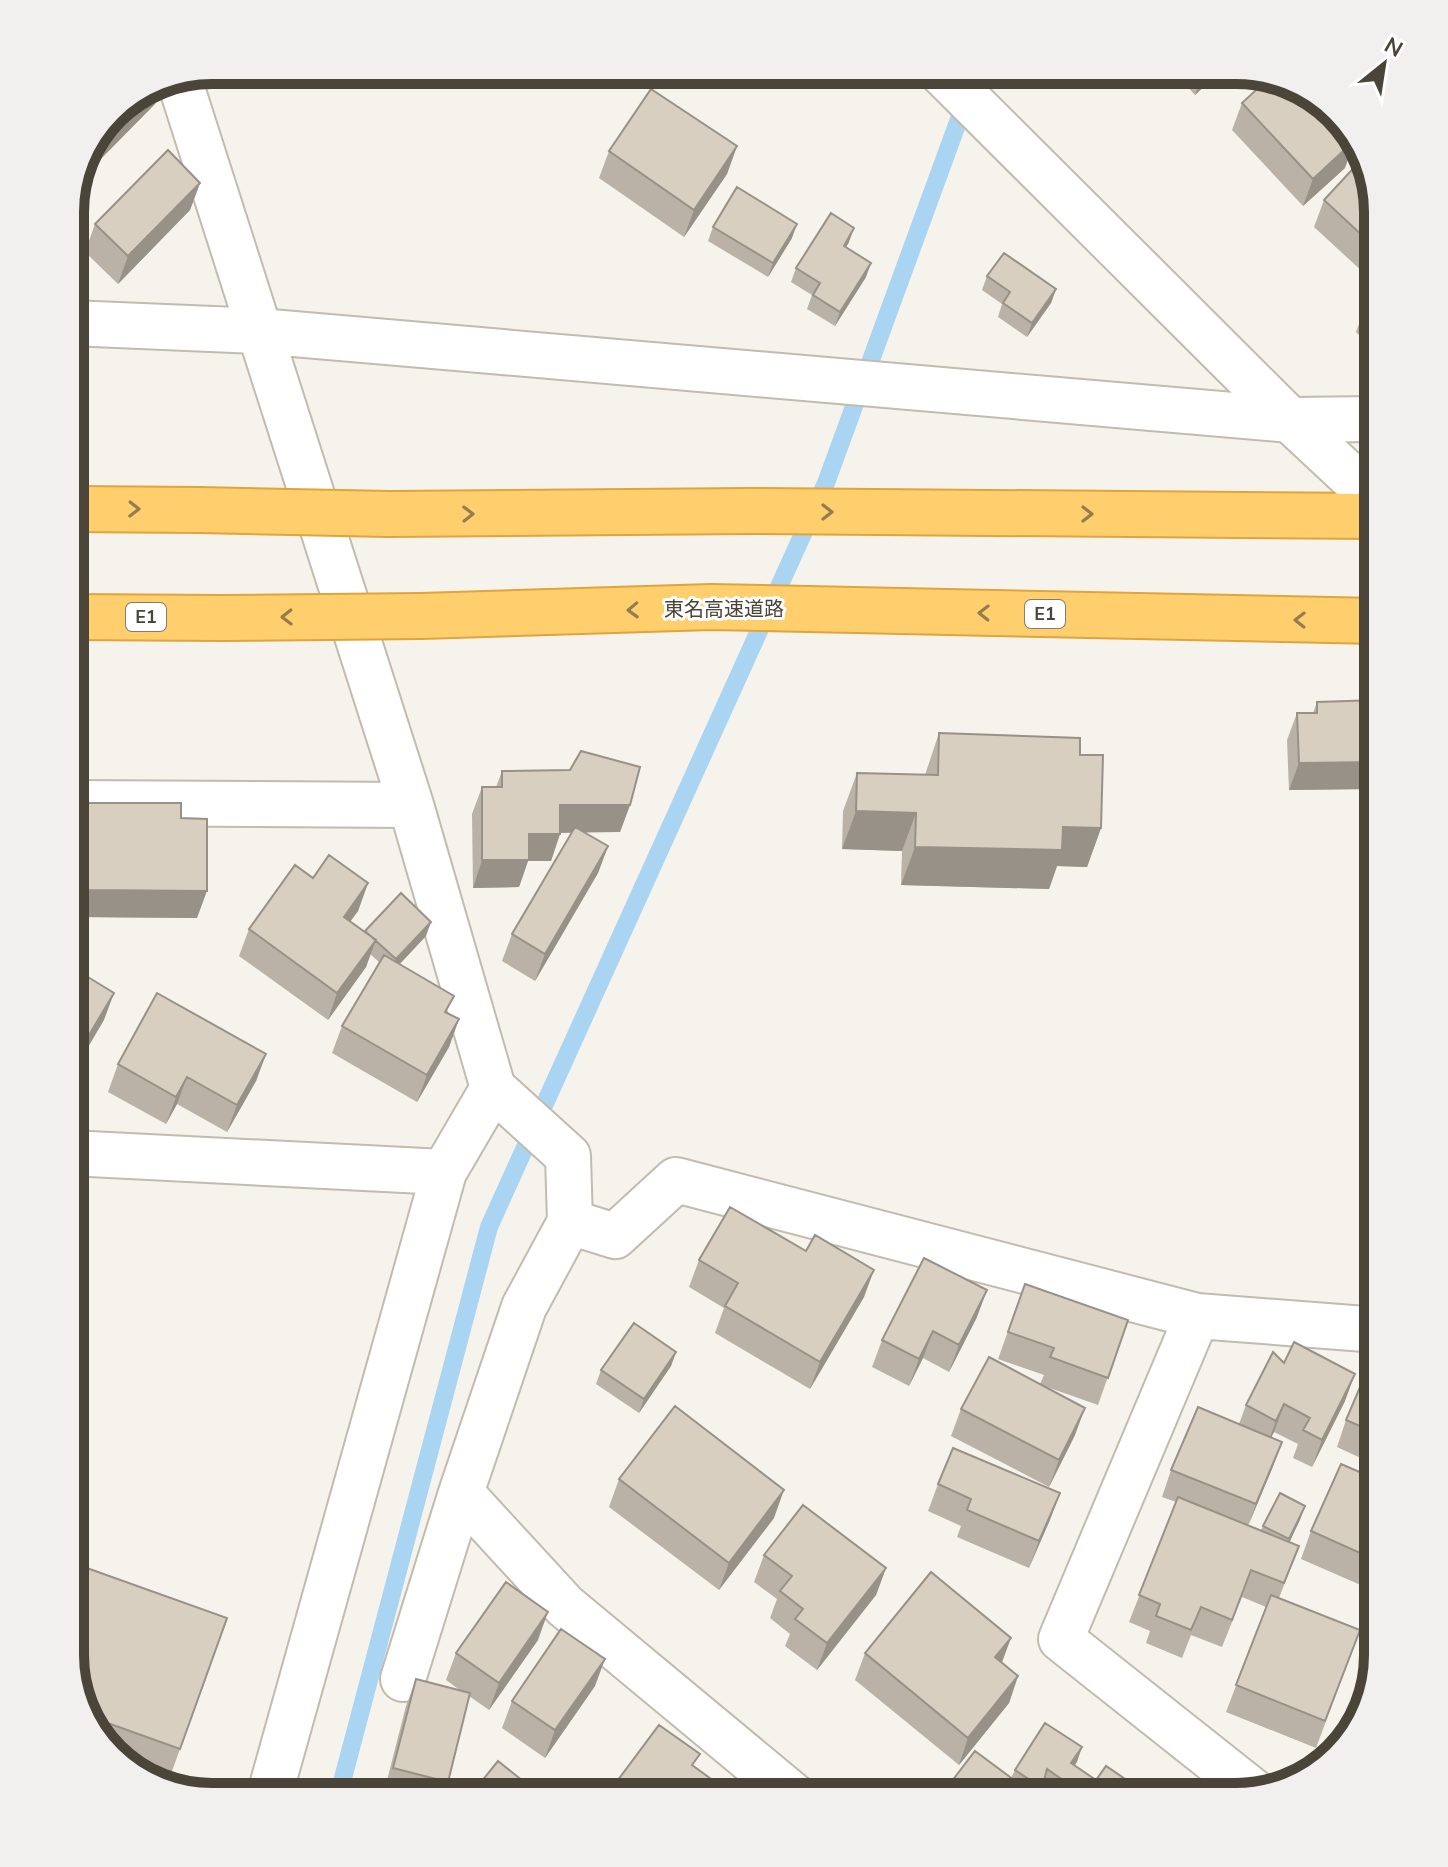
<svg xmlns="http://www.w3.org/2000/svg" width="1448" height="1867" viewBox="0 0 1448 1867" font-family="'Nunito Sans','Noto Sans JP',sans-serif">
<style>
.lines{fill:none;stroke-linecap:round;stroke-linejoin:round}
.stream{stroke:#a9d4f2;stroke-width:18}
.minor-casing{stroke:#c2bbae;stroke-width:48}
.tertiary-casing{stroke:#c2bbae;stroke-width:48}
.motorway-casing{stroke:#e0a43c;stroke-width:48}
.minor{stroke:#fff;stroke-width:44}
.tertiary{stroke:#fff;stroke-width:44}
.motorway{stroke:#ffcf6e;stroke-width:44}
.motorway-bridge-casing{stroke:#e0a43c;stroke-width:48;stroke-linecap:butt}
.motorway-bridge{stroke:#ffcf6e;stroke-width:44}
.wall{fill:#bab2a6}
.shaded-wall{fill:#979187}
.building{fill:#d8cfc1;stroke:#979187;stroke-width:2}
.oneway{stroke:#937c4e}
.labels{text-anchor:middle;stroke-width:6;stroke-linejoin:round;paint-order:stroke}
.shield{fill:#fff;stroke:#817c74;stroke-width:2}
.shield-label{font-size:18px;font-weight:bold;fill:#4b4439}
.street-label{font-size:20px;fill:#4b4439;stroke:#fff}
.rim{fill:none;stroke:#4b4439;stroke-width:10}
</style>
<rect width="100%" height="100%" fill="#f6f3ec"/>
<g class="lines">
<!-- stream -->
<path class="stream" d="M338,1797L489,1227L826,483L977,70"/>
<!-- minor casing -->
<g class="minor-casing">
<path id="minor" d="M180,82L411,805L493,1088L568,1156L570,1222L524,1307L461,1493L403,1679
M70,323L259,331L1290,420L1378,419
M70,803L411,805
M70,1153L444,1172
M570,1222L615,1236L676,1180L1197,1316L1378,1330
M1197,1316L1061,1639L1254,1792
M461,1493L565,1606L795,1797
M269,1797L444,1172L493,1088"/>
</g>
<!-- tertiary casing -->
<g class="tertiary-casing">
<path id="tertiary" d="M939,70L1290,420L1378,502"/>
</g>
<!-- motorway casing -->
<g class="motorway-casing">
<path id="motorway" d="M70,509L199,510
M390,514L749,511L1378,516
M421,616L711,607L1378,621
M70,617L221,618"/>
</g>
<!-- minor -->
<use href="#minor" class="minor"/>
<!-- tertiary -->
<use href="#tertiary" class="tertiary"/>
<!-- motorway -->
<use href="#motorway" class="motorway"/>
<!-- motorway-bridge casing -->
<g class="motorway-bridge-casing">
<path id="motorway-bridge" d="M199,510L390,514
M221,618L421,616"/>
</g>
<!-- motorway-bridge -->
<use href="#motorway-bridge" class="motorway-bridge"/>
</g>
<!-- wall -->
<path class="wall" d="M1172,70H1222L1195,95Z
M1307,89L1338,118L1337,120L1345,168L1303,206L1232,130L1242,103Z
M160,90L155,104L82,178L78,174L85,149L118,106Z
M737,146L727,174L684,237L599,178L609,151Z
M200,183L190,210L118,284L85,252L95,224Z
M1324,200L1378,212V284L1377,285L1314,227Z
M713,227L792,238L768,277L708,241Z
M849,242L846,247L866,277L835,326L807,309L812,295L791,282L796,268Z
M987,276L1056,289L1051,303L1027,337L998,317L1002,304L982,290Z
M1378,293V354L1356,332L1366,305Z
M1378,700V768L1370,789L1289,790L1287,740L1297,713H1313L1317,702Z
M939,733L1080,755L1101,828L1087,867L1057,866L1049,889L901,885L902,851L842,849L843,811L857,773L925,775Z
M502,771L630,805L620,832H584L608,846L598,873L535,981L502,961L512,934L572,832L560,833L551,861H528L519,887L473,888L472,814L482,787H496Z
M84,803L181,818L197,918L76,917L77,896H70V830H74Z
M313,878L368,883L358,911L350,921L365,932L426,936L400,964L448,1013L459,1019L449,1047L417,1102L332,1053L342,1026L379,962L370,954L366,967L328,1020L239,956L249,929Z
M266,1054L256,1081L227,1132L177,1104L166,1124L108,1092L118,1064Z
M699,1260L864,1297L810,1389L715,1333L724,1308L689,1287Z
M1025,1284L1128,1320L1098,1405L1041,1385L1075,1435L1049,1487L951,1436L961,1409L1040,1384L1044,1375L998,1359Z
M977,1317L949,1372L923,1358L909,1386L872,1367L882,1340Z
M1378,1345V1466L1337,1447L1346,1420Z
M676,1352L671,1366L639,1413L596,1384L601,1370Z
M1284,1363L1345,1401L1312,1467L1293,1458L1298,1444L1274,1432L1271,1437L1282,1442L1248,1525L1261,1530L1263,1526L1305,1506L1290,1542L1299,1546L1279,1598L1360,1630L1316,1748L1226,1712L1266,1607L1242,1597L1222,1647L1191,1635L1182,1658L1146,1643L1150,1631L1129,1622L1176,1502L1162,1497L1171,1470L1239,1424L1246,1405Z
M619,1479L774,1518L719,1590L609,1507Z
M1378,1480V1576L1372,1590L1301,1559L1311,1531Z
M938,1484L1060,1493L1029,1568L957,1537L961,1526L928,1511Z
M764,1555L886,1568L876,1595L817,1670L785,1646L790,1634L770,1618L777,1599L754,1582Z
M538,1640L489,1710L469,1696L448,1782L442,1797H389L383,1796L406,1706L416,1679L461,1691L446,1680L456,1653Z
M865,1653L1002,1662L1018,1676L1009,1703L959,1765L855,1680Z
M70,1655L180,1749L167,1785L141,1778L94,1734Z
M595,1686L545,1758L502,1728L512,1701Z
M1082,1747L1074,1766L1096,1780L1134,1785L1130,1797H1061L1043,1784L1038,1797H941L942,1794L1011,1778L1015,1770Z"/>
<!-- shaded-wall -->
<path class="shaded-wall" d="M1204,70H1222L1195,95Z
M160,90L155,104L82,178L92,151L148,94Z
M1355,140L1345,168L1303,206L1313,179Z
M737,146L727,174L684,237L694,210Z
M200,183L190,210L118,284L128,256Z
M797,224L792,238L768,277L773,263Z
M854,228L849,242L839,260L844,246Z
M871,263L866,277L835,326L840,312Z
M1056,289L1051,303L1027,337L1032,323Z
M1378,762V768L1370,789L1289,790L1299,763Z
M560,805H630L620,832L550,833Z
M856,811L916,813L902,851L842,849Z
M1063,827L1101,828L1087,867L1057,866L1049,889L901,885L915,847Z
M529,834H560L551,861H528L519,887L473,888L482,860Z
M608,846L598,873L535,981L545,954Z
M70,869H87L77,896H70Z
M368,883L358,911L334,944L344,917Z
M86,890L207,891L197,918L76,917Z
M431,922L426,936L391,973L396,959Z
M376,940L366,967L328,1020L337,993Z
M114,993L104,1020L70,1078V1067Z
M459,1019L449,1047L417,1102L427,1075Z
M266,1054L256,1081L227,1132L237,1105Z
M187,1077L177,1104L166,1124L176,1097Z
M874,1270L864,1297L810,1389L820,1362Z
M987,1290L977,1317L949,1372L959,1345Z
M933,1331L923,1358L909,1386L919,1359Z
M676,1352L671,1366L639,1413L644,1399Z
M1355,1374L1345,1401L1312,1467L1322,1440Z
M1284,1404L1274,1432L1266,1448L1276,1421Z
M1085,1408L1075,1435L1049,1487L1059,1460Z
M1282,1442L1272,1469L1246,1531L1256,1504Z
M784,1490L774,1518L719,1590L729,1563Z
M1060,1493L1050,1520L1029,1568L1039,1541Z
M1305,1506L1300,1520L1284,1553L1289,1539Z
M886,1568L876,1595L817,1670L827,1643Z
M548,1612L538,1640L489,1710L499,1683Z
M1011,1638L1001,1665L995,1657Z
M605,1659L595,1686L545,1758L555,1730Z
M1018,1676L1009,1703L959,1765L968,1738Z
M1082,1747L1077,1762L1066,1778L1071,1763Z
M718,1784L713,1797H708Z"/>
<!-- building -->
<path class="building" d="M1269,78L1307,89L1331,112L1330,113L1355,140L1313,179L1242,103Z
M651,89L737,146L694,210L609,151Z
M148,94L92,151L87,146L118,106Z
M168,150L200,183L128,256L95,224Z
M1362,159L1378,212V250L1324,200Z
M737,187L797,224L773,263L713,227Z
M831,213L854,228L844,246L871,263L840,312L813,295L820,283L796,268Z
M1004,253L1056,289L1032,323L1003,303L1010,292L987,276Z
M1378,293V317L1366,305Z
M1378,700V762L1299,763L1297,713H1317V702Z
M939,733L1080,738V755H1103L1101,828L1063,827L1062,850L915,847L916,813L856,811L857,773L938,775Z
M581,751L640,767L630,805H560V834H529V860H482V787H502V771L570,770Z
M84,803H181V818L207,819V891L86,890L87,869H70V830H83Z
M575,827L608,846L545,954L512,934Z
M329,855L368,883L344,917L376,940L337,993L249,929L295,865L313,878Z
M401,893L431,922L396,959L365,931Z
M384,955L454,996L445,1012L459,1019L427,1075L342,1026Z
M70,966L114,993L70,1067Z
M157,993L266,1054L237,1105L187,1077L176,1097L118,1064Z
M730,1207L806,1251L815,1235L874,1270L820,1362L725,1306L738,1283L699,1260Z
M924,1258L987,1290L959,1345L933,1331L919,1359L882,1340Z
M1025,1284L1128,1320L1108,1378L1050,1357L1054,1348L1008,1332Z
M634,1323L676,1352L644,1399L601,1370Z
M1294,1342L1355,1374L1322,1440L1303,1430L1310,1418L1284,1404L1276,1421L1246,1405L1273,1352L1284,1363Z
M1378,1345V1434L1346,1420Z
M989,1357L1085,1408L1059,1460L961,1409Z
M675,1406L784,1490L729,1563L619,1479Z
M1198,1407L1282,1442L1256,1504L1171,1470Z
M953,1448L1060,1493L1039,1541L967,1510L971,1499L938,1484Z
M1341,1464L1378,1480V1561L1311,1531Z
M1280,1493L1305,1506L1289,1539L1263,1526Z
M1178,1497L1299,1546L1284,1583L1251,1570L1232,1620L1201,1607L1191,1630L1156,1616L1160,1604L1139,1595Z
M803,1505L886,1568L827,1643L795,1619L803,1609L780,1591L792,1576L764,1555Z
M70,1562L227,1618L180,1749L88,1716L70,1655Z
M931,1572L1011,1638L995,1657L1018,1676L968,1738L865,1653Z
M506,1582L548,1612L499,1683L456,1653Z
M1271,1595L1360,1630L1325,1721L1236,1685Z
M561,1629L605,1659L555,1730L512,1701Z
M416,1679L470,1693L448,1782L393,1768Z
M1045,1723L1082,1747L1071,1763L1096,1780L1106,1766L1134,1785L1126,1797H1087L1047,1769L1042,1788L1015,1770Z
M659,1725L700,1754L692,1765L718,1784L708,1797H607L606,1796Z
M975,1751L1037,1797H946L942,1794Z
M498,1761L543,1797H469Z
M1198,1782L1215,1797H1184Z
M1159,1784L1174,1797H1148Z"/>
<!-- one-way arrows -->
<defs><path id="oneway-chevron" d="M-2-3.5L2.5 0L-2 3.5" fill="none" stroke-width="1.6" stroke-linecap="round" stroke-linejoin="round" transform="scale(2)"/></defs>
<g class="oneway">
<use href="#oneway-chevron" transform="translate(134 509) rotate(1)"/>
<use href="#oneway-chevron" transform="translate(827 512)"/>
<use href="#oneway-chevron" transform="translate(468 514) rotate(-1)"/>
<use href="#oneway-chevron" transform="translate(1087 514)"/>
<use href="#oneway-chevron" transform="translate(633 610) rotate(178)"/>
<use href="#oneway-chevron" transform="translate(984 613) rotate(-179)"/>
<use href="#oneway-chevron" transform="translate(287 617) rotate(179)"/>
<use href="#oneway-chevron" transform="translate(1300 620) rotate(-179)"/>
</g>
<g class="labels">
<!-- shield labels -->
<g class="shield">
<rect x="1025" y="600" width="40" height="28" rx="6"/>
<rect x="126" y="603" width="40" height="28" rx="6"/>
</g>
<g class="shield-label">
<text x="1045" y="620">E1</text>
<text x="146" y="623">E1</text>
</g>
<!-- street labels -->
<g class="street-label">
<text x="724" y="616">東名高速道路</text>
</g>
</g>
<!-- crop -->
<path d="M0 0H1448V1867H0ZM212 84H1236A128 128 0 0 1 1364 212V1655A128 128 0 0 1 1236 1783H212A128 128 0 0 1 84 1655V212A128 128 0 0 1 212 84Z" fill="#f1f0ef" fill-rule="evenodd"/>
<path class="rim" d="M212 84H1236A128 128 0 0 1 1364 212V1655A128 128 0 0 1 1236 1783H212A128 128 0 0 1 84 1655V212A128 128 0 0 1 212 84Z"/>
<!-- north arrow -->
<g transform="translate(1384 64) rotate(30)" stroke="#ffffff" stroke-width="6" paint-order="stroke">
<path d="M0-6L14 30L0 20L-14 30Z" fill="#4b4439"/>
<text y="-12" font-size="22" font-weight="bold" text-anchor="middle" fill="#4b4439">N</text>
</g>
</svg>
